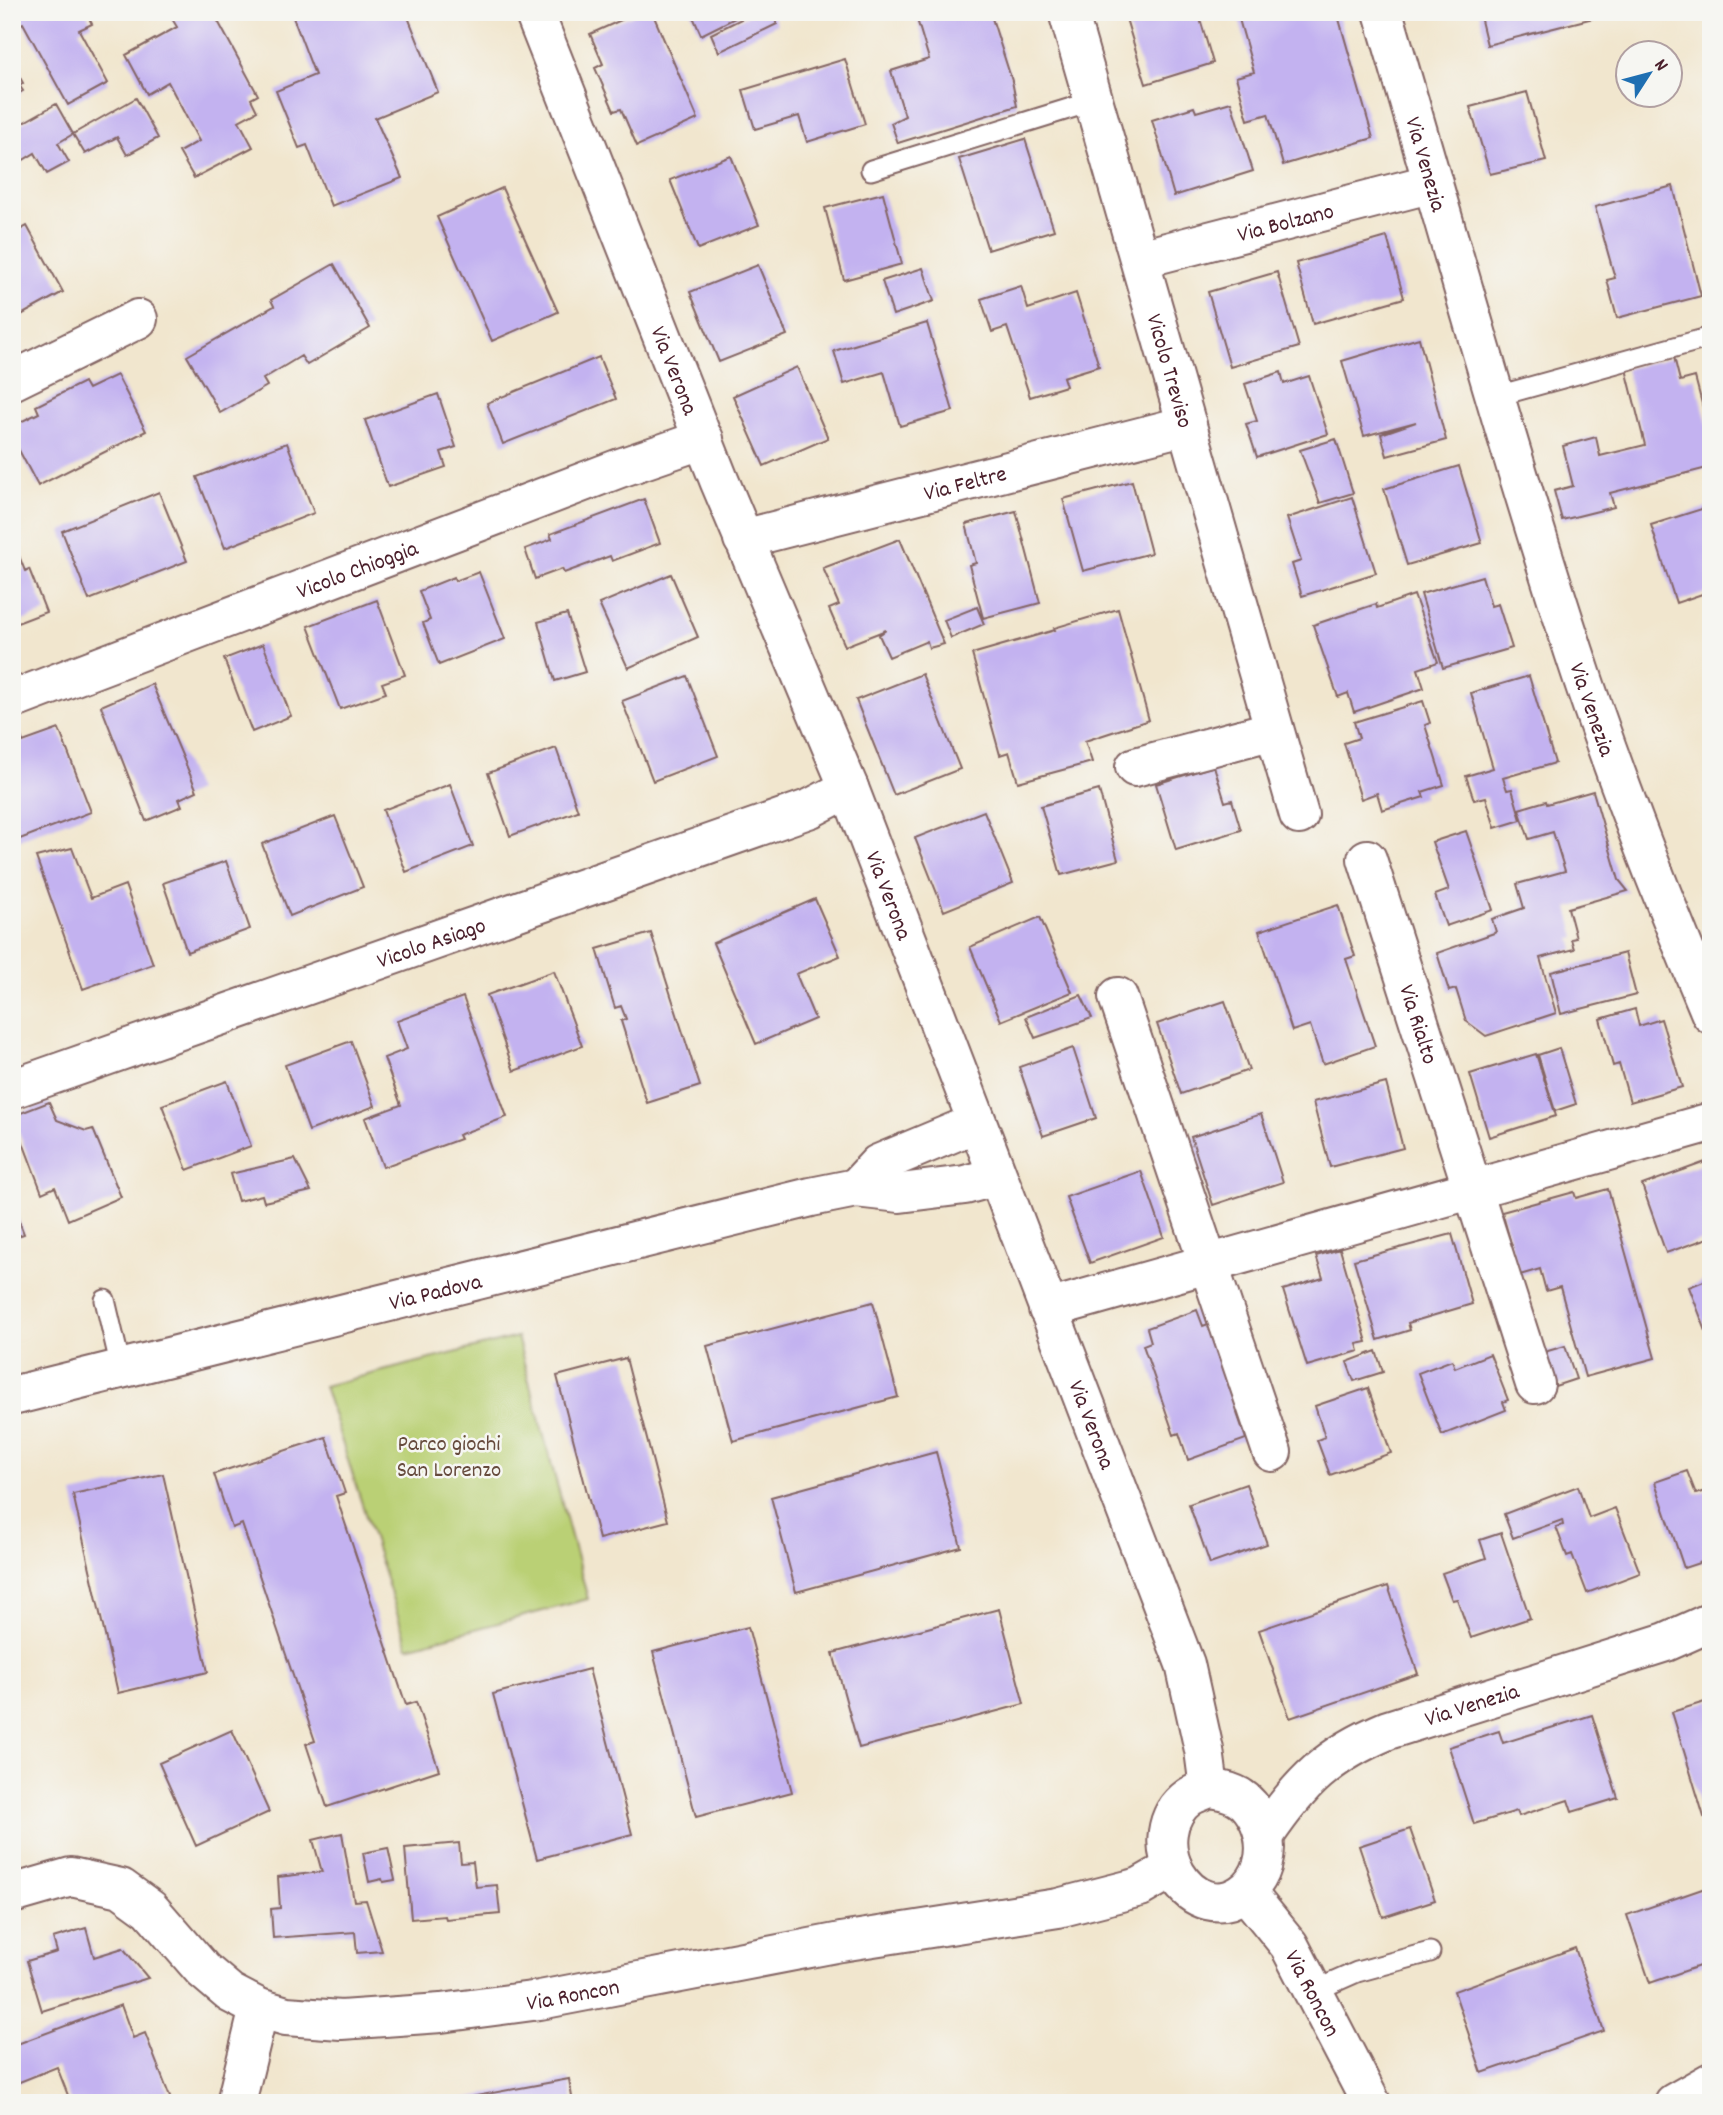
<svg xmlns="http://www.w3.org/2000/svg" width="1723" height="2115" viewBox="0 0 1723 2115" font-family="Dekko,sans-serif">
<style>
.green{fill:#bad074;stroke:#827850;stroke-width:2}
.building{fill:#c3b2f0}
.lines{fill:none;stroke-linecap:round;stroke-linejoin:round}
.lane-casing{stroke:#846564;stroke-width:23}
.street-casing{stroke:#846564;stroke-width:42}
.lane{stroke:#fff;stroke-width:19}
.street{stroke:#fff;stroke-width:38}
.labels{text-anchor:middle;stroke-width:5;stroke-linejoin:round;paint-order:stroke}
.street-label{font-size:23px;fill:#4a1f2b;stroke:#f6f6f2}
.park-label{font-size:23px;fill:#664b3d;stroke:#f6f6f2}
</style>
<rect width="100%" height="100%" fill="#f6f6f2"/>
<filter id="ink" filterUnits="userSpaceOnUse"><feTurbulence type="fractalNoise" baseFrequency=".0143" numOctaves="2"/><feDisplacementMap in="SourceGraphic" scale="14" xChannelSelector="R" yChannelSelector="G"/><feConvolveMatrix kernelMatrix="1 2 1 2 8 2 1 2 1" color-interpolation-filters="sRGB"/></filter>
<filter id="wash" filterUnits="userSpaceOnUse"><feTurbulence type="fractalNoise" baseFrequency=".00686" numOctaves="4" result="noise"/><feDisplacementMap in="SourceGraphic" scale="28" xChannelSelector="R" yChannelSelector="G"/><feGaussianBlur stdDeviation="1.57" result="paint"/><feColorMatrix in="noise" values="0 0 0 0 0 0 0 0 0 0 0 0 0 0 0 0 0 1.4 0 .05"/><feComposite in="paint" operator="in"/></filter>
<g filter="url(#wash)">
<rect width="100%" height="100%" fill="#f1e6ce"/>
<!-- green -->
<path class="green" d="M517,1337L588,1599L408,1647L324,1386Z"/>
<g id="blocks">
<!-- building -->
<path class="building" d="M12,12H86L92,24L79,30L108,83L68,105L23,23L17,26Z
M168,12H213L258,95L251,99L257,111L239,121L253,147L194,178L179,152L199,141L168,82L147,94L126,55L177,27Z
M291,12H406L438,92L375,118L402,178L331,206L307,145L299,148L276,91L315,75Z
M639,12H652L698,119L637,146L621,109L614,111L595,68L603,64L590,34Z
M691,12H747L701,35Z
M755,12H771L777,24L719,52L711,34Z
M927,12H990L1012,81L1017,106L898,143L891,123L905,116L891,71L929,59L916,16Z
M1124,12H1198L1213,63L1146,84Z
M1237,12H1337L1373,138L1283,165L1268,114L1248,120L1236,77L1254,72Z
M1479,12H1613V13L1487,45Z
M845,59L865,124L807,142L799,116L755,129L743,90Z
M12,63L23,83L19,85L23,91L12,97Z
M1527,92L1546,161L1490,174L1470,107Z
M136,98L158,138L127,155L117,137L85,154L73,134Z
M1231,102L1253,171L1174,196L1152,120L1194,107L1196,112Z
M56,104L73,134L58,143L69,162L47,174L35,153L12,167V129Z
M1025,139L1054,230L988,250L959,159Z
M731,156L759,225L698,249L670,180Z
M1673,186L1701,296L1617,318L1607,280L1615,278L1595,207Z
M502,188L558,312L492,341L437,217Z
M883,193L902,264L844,280L825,208Z
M27,226L63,292L12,320V234Z
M1387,237L1404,298L1313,324L1296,263Z
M334,264L370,328L307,365L301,356L263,379L267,386L220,413L187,356L274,306L271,300Z
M758,265L787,335L719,362L690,292Z
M923,268L934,301L893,315L882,281Z
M1277,272L1299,347L1230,367L1208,292Z
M1021,286L1028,309L1076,293L1099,366L1063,377L1066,386L1030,397L1007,327L992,332L981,299Z
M927,323L953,411L900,426L884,372L844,384L834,351Z
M1419,338L1446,440L1387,456L1381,434L1416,422L1364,436L1342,361Z
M599,357L616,399L503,444L487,403Z
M1674,357L1680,381L1695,377L1711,438V467L1610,493L1614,507L1562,520L1554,491L1573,486L1563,446L1596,437L1600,456L1645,445L1626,369Z
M797,367L828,438L764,466L733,396Z
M1281,372L1284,384L1309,376L1328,434L1257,457L1246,424L1257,421L1245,384Z
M117,375L146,431L38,486L12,437V426L39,413L36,406L84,382L88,389Z
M438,394L456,447L441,452L446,467L388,487L365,420Z
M1336,439L1353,493L1320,503L1300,450Z
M287,443L314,513L225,548L197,477Z
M1459,466L1482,543L1407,565L1384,489Z
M1132,481L1151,553L1083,571L1063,499Z
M159,492L187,561L89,600L62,531Z
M1352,497L1376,573L1302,596L1292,564L1301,561L1287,518Z
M644,499L660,543L612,561L610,556L564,573L562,569L535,579L525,549L552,539L550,534Z
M1711,506V591L1676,603L1651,525Z
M1016,511L1040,603L983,618L969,565L976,563L966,524Z
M900,539L944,644L929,648L927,641L889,657L879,635L886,630L845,646L829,609L839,605L823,568Z
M16,548L25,571L29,569L46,612L12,625V550Z
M479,572L505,639L439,665L423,623L430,620L419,591L454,577L455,581Z
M671,574L698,637L628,668L599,604Z
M1482,576L1491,606L1498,604L1512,648L1443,668L1421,594Z
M1414,595L1438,662L1418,669L1424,688L1354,712L1348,693L1338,697L1313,625L1376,604L1377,608Z
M377,600L405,675L382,683L386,693L340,709L308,626Z
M977,607L984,624L951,638L944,620Z
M1118,609L1149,720L1085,741L1092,762L1018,782L1009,752L1000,755L972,654L1055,630L1054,628Z
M567,614L585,672L555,681L538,622Z
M263,644L291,716L252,732L224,659Z
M922,674L960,769L894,795L856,700Z
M687,676L718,756L653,781L622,701Z
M1529,676L1555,763L1503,778L1507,790L1512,789L1521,820L1495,828L1486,797L1474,800L1466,776L1493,768L1471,693Z
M152,684L197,791L179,799L182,806L146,821L101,706Z
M1423,701L1430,723L1425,725L1444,785L1422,792L1424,797L1382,810L1377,793L1361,799L1344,743L1359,738L1354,722Z
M59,729L91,812L12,842V739L21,736L23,742Z
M556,748L578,811L510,836L488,773Z
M1214,766L1225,802L1232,800L1241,830L1176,850L1156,784Z
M450,784L473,846L406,872L383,810Z
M1099,790L1118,860L1061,875L1041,806Z
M1593,791L1619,880L1628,891L1568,908L1576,938L1571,939L1574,949L1540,958L1556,1013L1486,1036L1466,1021L1456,989L1449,991L1437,953L1494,933L1496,932L1492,919L1524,908L1517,884L1565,871L1553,832L1529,839L1519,809L1546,801L1547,804Z
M984,811L1013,883L944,911L915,838Z
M335,816L363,887L290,916L262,844Z
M1466,831L1493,910L1446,926L1435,895L1449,890L1432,842Z
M72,848L91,898L125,885L153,964L83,989L36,857Z
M226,861L250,929L187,952L163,883Z
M815,899L840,956L796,974L815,1019L756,1044L713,943Z
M1338,905L1355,956L1346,959L1375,1046L1323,1064L1310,1025L1292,1031L1259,931Z
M1040,917L1072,992L1001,1021L970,947Z
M651,933L700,1086L647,1103L621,1021L626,1019L621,1006L615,1008L597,949Z
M1625,953L1636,995L1561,1014L1551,972Z
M554,971L582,1046L514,1071L487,995Z
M1081,995L1092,1018L1035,1038L1026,1017Z
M463,997L507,1117L458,1135L460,1139L383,1167L365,1118L401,1105L384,1058L407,1049L397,1021Z
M1225,1001L1249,1070L1181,1094L1157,1024Z
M1635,1009L1639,1026L1661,1019L1682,1087L1630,1102L1619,1064L1613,1066L1600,1019Z
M351,1041L375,1106L309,1131L285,1065Z
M1073,1048L1096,1118L1043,1136L1019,1067Z
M1559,1048L1576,1104L1555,1111L1538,1055Z
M1536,1054L1556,1116L1489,1137L1470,1074Z
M227,1081L251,1146L187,1170L162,1105Z
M1386,1083L1403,1148L1330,1167L1313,1102Z
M49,1102L57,1120L86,1131L93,1129L121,1197L68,1220L55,1187L42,1193L13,1116Z
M1261,1114L1283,1182L1213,1205L1191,1137Z
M295,1159L311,1191L264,1202L262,1195L238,1201L230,1174Z
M1711,1160V1237L1666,1253L1642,1185Z
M1141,1171L1164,1237L1090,1263L1066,1197Z
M1608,1189L1655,1358L1585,1377L1560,1287L1546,1291L1540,1269L1520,1275L1502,1212L1574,1192L1576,1198Z
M12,1203L24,1234L12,1238Z
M1452,1234L1472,1304L1408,1323L1410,1330L1378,1340L1354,1260Z
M1340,1249L1367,1342L1357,1344L1359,1351L1307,1366L1283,1290L1323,1278L1316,1256Z
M1711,1278V1344L1689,1287Z
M873,1302L898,1397L733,1441L707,1346Z
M1197,1310L1203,1326L1211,1323L1242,1411L1237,1413L1246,1439L1188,1460L1179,1433L1174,1435L1143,1345L1151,1342L1147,1328Z
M1565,1346L1576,1379L1552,1387L1541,1353Z
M1376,1351L1383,1372L1354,1381L1347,1362Z
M1490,1354L1508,1400L1503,1402L1506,1410L1442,1435L1418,1373L1452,1360L1455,1368Z
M626,1358L668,1521L599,1539L557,1376Z
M1368,1388L1391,1453L1330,1475L1317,1440L1325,1437L1315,1406Z
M326,1437L345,1493L336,1496L406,1705L416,1702L439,1770L327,1807L306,1744L315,1741L242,1524L232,1528L214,1474Z
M936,1452L961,1547L796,1592L771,1497Z
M1687,1471L1696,1494L1711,1489V1559L1684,1568L1655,1482Z
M163,1474L208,1672L118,1693L73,1494Z
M1246,1484L1267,1544L1210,1564L1189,1504Z
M1578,1486L1589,1518L1615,1508L1640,1573L1587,1593L1572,1554L1567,1556L1556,1527L1563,1525L1562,1520L1513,1538L1504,1514Z
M1501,1533L1530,1618L1471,1638L1457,1599L1452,1600L1442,1573L1486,1558L1480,1540Z
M1388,1586L1418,1674L1290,1718L1259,1630Z
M999,1609L1024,1704L859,1748L833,1653Z
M748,1627L792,1792L696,1817L653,1652Z
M589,1669L632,1834L537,1859L493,1694Z
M1711,1700V1815L1704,1817L1672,1712Z
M1592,1715L1618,1798L1572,1812L1568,1800L1519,1816L1517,1811L1474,1824L1449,1747L1499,1731L1503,1743Z
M232,1730L269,1812L196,1846L159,1763Z
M1410,1829L1435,1900L1383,1917L1359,1846Z
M342,1833L354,1901L366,1900L382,1951L357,1953L355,1932L273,1938L271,1909L280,1908L278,1877L322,1872L313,1840Z
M459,1843L461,1863L473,1862L476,1887L497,1885L500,1914L446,1919L445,1916L411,1919L405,1848Z
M388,1848L395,1880L383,1882L382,1879L369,1882L363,1853Z
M1711,1886V1962L1650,1983L1627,1915Z
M86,1928L94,1957L123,1948L148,1978L42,2011L27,1961L57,1952L53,1938Z
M1575,1948L1604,2031L1482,2073L1454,1991Z
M121,2005L133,2038L145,2033L171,2100L163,2103H71L57,2067L12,2085V2046Z
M569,2079L573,2103H449V2101Z"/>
</g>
</g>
<g filter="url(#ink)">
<use href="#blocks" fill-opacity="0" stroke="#846564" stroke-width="2"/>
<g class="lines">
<!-- lane casing -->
<g class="lane-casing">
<path id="lane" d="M871,170L1094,101
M1494,397L1711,337
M105,1300L121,1368
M1314,1991L1357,1972L1430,1952"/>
</g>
<!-- street casing -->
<g class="street-casing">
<g id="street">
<path id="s1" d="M534,12L719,480L849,788L1185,1664L1204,1750L1209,1788"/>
<path id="s2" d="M1068,12L1299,815"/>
<path id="s3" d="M1383,12C1446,226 1505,441 1574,652C1614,775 1661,895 1711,1014"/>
<path id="s4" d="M1140,259L1433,183"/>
<path d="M12,381L138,319"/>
<path id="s5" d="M743,539L1187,425"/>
<path id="s6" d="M12,700L620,468L704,439"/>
<path d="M1135,767L1274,730"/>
<path id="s7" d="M1367,859L1535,1384"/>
<path d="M1118,997L1272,1452"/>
<path id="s8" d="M12,1089L811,808L849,788"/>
<path d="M856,1188L878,1164L976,1123"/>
<path d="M1048,1309L1711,1122"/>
<path id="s9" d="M12,1396L811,1197L856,1188L900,1193L965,1185L997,1176"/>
<path d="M1209,1788C1233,1791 1248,1797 1259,1821C1286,1884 1213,1935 1176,1874C1162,1849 1164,1815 1189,1797C1195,1793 1203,1791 1209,1788Z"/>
<path id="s10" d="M1265,1835C1301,1782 1328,1755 1388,1730L1666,1642L1711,1622"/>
<path id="s11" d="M1246,1892L1289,1945L1371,2103"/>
<path id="s12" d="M12,1894L71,1877L121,1888L150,1909L203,1970L230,1993L259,2008L286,2016L341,2020L441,2013L540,2000L841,1942L1058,1908L1140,1887L1173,1868"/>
<path d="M236,2103L259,2008"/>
<path d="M1674,2103L1711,2082"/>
</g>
</g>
<!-- lane -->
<use href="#lane" class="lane"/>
<!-- street -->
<use href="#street" class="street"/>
</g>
</g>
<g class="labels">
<!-- street labels -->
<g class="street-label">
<text dy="8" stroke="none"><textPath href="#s3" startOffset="158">Via Venezia</textPath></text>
<text dy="8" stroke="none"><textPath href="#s4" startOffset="150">Via Bolzano</textPath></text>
<text dy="8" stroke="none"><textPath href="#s1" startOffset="385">Via Verona</textPath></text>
<text dy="8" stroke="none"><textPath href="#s2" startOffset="373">Vicolo Treviso</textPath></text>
<text dy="8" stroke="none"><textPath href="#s5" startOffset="229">Via Feltre</textPath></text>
<text dy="8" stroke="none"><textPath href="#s6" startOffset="369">Vicolo Chioggia</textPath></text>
<text dy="8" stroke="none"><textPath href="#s3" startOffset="728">Via Venezia</textPath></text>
<text dy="8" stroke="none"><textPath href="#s1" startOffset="952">Via Verona</textPath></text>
<text dy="8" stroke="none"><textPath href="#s8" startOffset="444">Vicolo Asiago</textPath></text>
<text dy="8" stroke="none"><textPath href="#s7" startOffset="173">Via Rialto</textPath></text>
<text dy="8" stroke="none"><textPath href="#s9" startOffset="436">Via Padova</textPath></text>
<text dy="8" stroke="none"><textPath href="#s1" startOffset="1519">Via Verona</textPath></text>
<text dy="8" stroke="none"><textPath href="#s10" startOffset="252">Via Venezia</textPath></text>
<text dy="8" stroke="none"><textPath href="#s12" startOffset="614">Via Roncon</textPath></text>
<text dy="8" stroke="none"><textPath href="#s11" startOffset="122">Via Roncon</textPath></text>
</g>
<!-- park labels -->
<g class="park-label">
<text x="449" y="1450">Parco giochi<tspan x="449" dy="26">San Lorenzo</tspan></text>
</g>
</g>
<!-- margin -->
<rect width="1723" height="2115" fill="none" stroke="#f6f6f2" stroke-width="42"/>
<!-- north arrow -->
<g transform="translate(1649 74) rotate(54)"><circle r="33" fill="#f6f6f2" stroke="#b1a0a2" stroke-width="2"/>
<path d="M0-5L12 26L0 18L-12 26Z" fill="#1f6fb2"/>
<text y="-10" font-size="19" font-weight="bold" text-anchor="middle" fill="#4a1f2b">N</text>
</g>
</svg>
